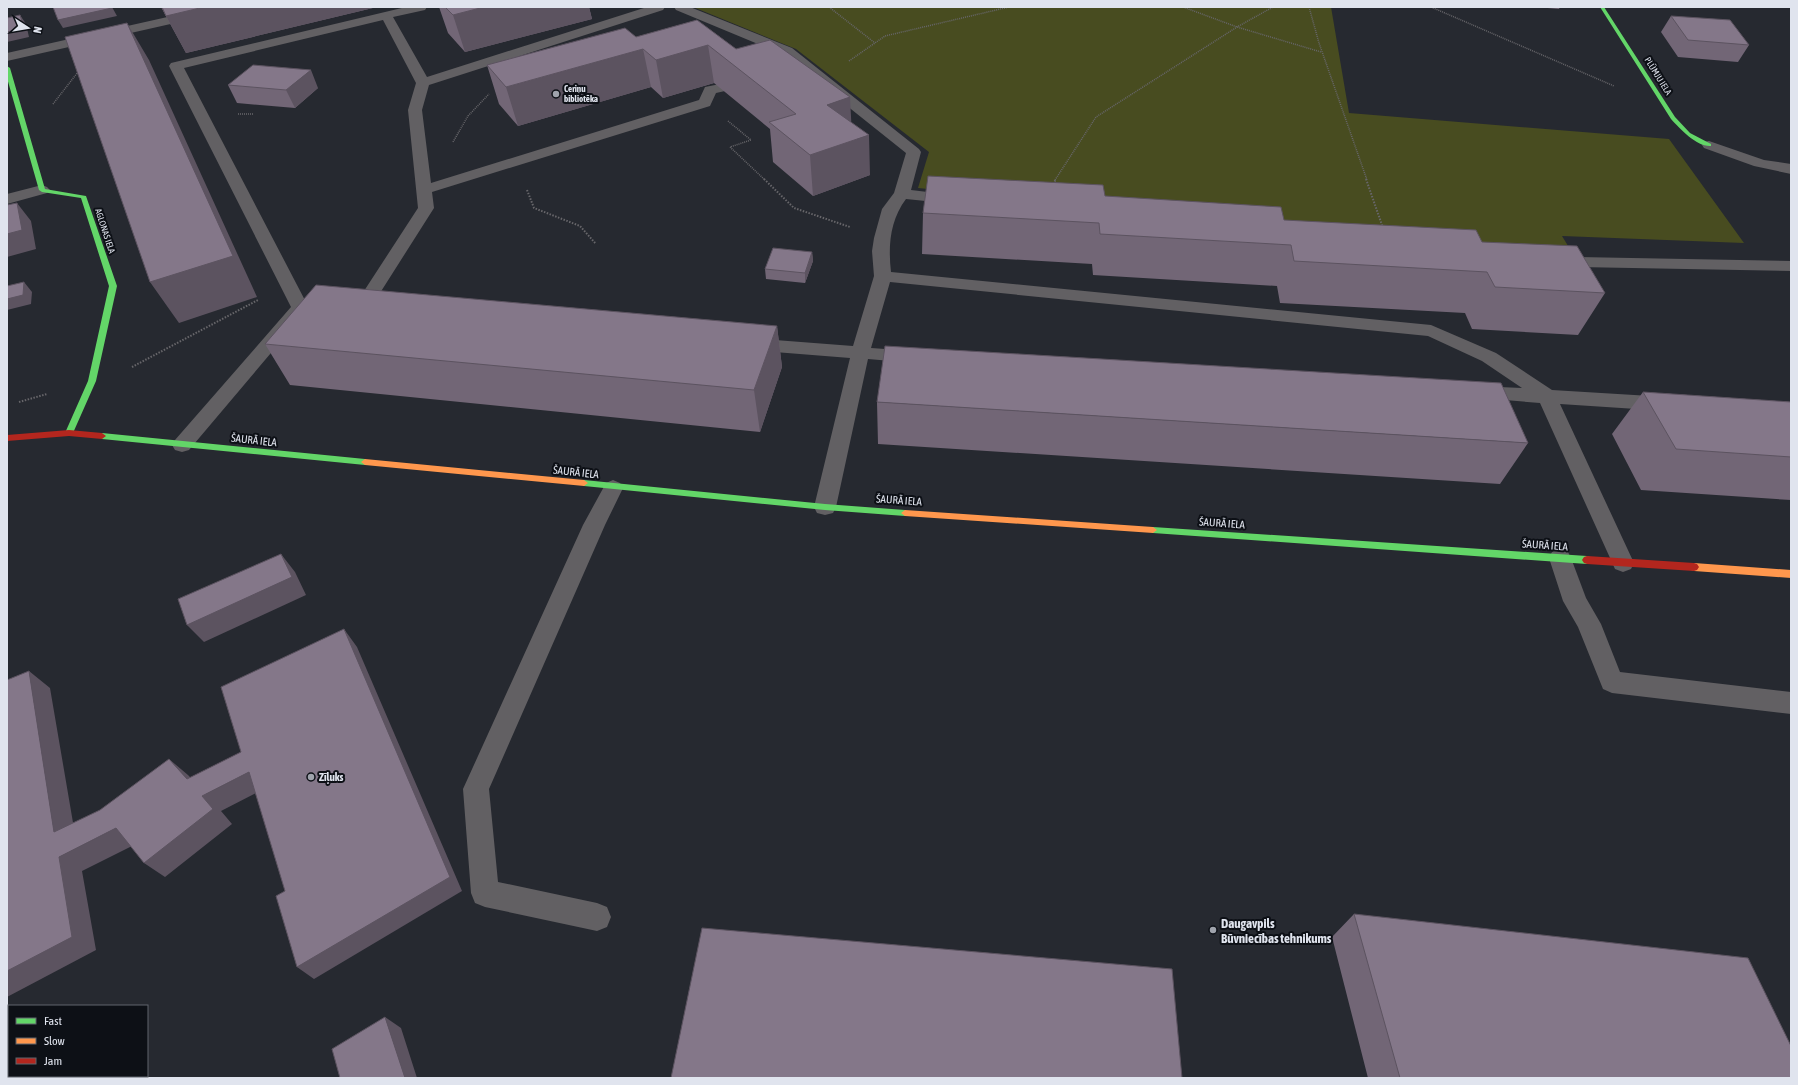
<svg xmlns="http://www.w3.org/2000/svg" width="1798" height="1085" viewBox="0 0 1798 1085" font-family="'Asap Condensed',sans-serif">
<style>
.green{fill:#484c20}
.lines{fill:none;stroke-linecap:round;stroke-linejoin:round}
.path-far1{stroke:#67666a;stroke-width:1.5;stroke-dasharray:1 1;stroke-linecap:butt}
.path{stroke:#67666a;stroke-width:2;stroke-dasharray:1.5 1.5;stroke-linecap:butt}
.lane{fill:#626063;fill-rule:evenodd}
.street{fill:#626063;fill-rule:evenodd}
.fast{fill:#63d668;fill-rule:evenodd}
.slow{fill:#ff974d;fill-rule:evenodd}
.jam{fill:#b3261e;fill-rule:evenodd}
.wall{fill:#726676}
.shaded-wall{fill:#5c5360}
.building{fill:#847789;stroke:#5c5360}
.poi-dot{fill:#9fa3ac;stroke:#0d1016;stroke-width:1.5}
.labels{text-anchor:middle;stroke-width:4;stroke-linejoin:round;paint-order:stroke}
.far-street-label{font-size:9px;fill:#e0e4ee;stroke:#0d1016}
.far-poi-label{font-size:9px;font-weight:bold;fill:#e0e4ee;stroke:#0d1016;text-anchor:start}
.street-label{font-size:11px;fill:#e0e4ee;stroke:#0d1016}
.poi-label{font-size:11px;font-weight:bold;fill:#e0e4ee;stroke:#0d1016;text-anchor:start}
.near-poi-label{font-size:13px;font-weight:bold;fill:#e0e4ee;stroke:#0d1016;text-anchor:start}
</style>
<rect width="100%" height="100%" fill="#262930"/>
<!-- green -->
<path class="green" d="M693,7H1331L1349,113L1669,139L1744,243L1562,236L1573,254L918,188L929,152L796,49Z"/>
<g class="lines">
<!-- path-far1 -->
<path class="path-far1" d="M829,7L875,43
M1183,7L1237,27L1321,52
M1309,7L1319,43L1367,180
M1431,7L1614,86
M849,61L885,36L1009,7
M53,104L78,72
M238,114H253
M728,121L751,140L730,147L765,180
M453,142L468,116L489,94
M1055,180L1096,117L1237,27L1273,7"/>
<!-- path -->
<path class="path" d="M764,179L794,208L850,227
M1366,179L1383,228
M1053,184L1056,179
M527,190L534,208L580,226L596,244
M132,367L258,300
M19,402L47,394"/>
<!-- lane -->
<path class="lane" d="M406,7H427L425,10L393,17L427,77L647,7H665L663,10L429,85L422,110L431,183L699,100L705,87L720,84L725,85L727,88L725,91L716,93L710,106L432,192L434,208L366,315L360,316L354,315L351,311L418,208L408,110L416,83L383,20L184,68L309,308L189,450L182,452L175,450L172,445L175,440L291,307L169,66L171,63Z
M674,7H690L792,48L919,149L921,152L911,190L961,196L963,199L961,202L955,204L906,199C890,220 888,246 891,272L1431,325L1496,353L1552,390L1667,397L1674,399L1677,404L1674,409L1667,411L1560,404L1634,563L1631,569L1623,572L1615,569L1540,403L1469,397L1466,392L1469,387L1476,386L1522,388L1482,361L1428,336L890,282L871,348L914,351L921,353L923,357L921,361L914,363L868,359L836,507L833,513L825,515L817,513L814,507L850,358L749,350L743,348L740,344L743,340L749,338L853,346L874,276L872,251L874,238L882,209L894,193L906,153L782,54L676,10Z
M1709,141L1764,160L1791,164V174L1754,166L1704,148L1702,145L1704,142Z
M1558,255L1578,257L1791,261V271L1578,267L1552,264L1550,260L1552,256Z
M613,480L620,483L623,488L605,525L489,789L498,882L597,903L607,907L611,917L607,927L597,931L485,907L475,903L471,893L463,789L583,525L606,483Z
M1560,549L1568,552L1571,558L1586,598L1601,624L1620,672L1791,692V714L1612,693L1603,689L1578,627L1563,601L1549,558L1552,552Z"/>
<!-- street -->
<path class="street" d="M212,7H234L228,11L7,61V53Z
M42,185L47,187L50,190L47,193L7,204V194Z"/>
<!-- fast -->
<path class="fast" d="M1600,7H1604L1675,117L1690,133L1711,144V146C1697,147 1680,129 1671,119Z
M7,66L10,68L45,189L86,196L117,286L96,381L73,433L69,436L65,433L88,381L109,286L81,198L42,192L39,190L7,78Z
M102,433L365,459L369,462L365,465L102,439L98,436Z
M584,480L825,504L905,510L909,513L905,516L825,510L584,486L580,483Z
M1153,527L1587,556L1590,557L1592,560L1590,563L1587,564L1153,533L1149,530Z"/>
<!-- slow -->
<path class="slow" d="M365,459L584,480L588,483L584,486L365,465L361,462Z
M905,510L1153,527L1157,530L1153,533L905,516L901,513Z
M1694,563L1791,570V578L1694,571L1691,570L1689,567L1691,564Z"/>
<!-- jam -->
<path class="jam" d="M69,430L102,433L106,436L102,439L69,436L7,441V435Z
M1587,556L1694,563L1697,564L1699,567L1697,570L1694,571L1587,564L1584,563L1582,560L1584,557Z"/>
</g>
<!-- wall -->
<path class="wall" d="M161,7H377L186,53Z
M439,7H589L592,19L465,52L448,33Z
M1536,7H1560L1559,9Z
M1671,16L1749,45L1738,62L1678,57L1661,32Z
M697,20L736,49L851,122L870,175L813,196L773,162L770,129L714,83L663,98L651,87L518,126L499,104L487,65L636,37Z
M228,85L318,88L295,108L237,103Z
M1105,196L1284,220L1482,242L1605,293L1578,335L1472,329L1465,313L1280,303L1277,286L1093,275L1092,264L922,254L923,213Z
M812,252L813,261L805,283L766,279L765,269Z
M777,326L782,367L760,432L290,385L265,344Z
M1643,392L1791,402V500L1641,490L1612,434Z
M877,402L1528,443L1500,484L878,444Z
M1354,914L1791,1078H1368L1332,937Z"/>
<!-- shaded-wall -->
<path class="shaded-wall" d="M112,7L117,16L63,28L58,20Z
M204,7H377L186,53L166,16Z
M484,7H589L592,19L465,52L453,15Z
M20,15L26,24L29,37L7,42V32Z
M127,23L149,60L257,297L179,323L150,282Z
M708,45L714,83L663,98L656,60Z
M643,49L651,87L518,126L506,87Z
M311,70L318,88L295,108L286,90Z
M850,97L852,136L827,105Z
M869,135L870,175L813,196L810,155Z
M17,203L31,221L36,249L7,257V234Z
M812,252L813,261L805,283V273Z
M24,282L32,292L31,304L7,310V299Z
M777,326L782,367L760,432L754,390Z
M281,554L295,572L306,595L204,642L187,625Z
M344,629L357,647L462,891L314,979L297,967Z
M29,671L50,688L77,846L54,832Z
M169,759L188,775L206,794L249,772L266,788L221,811L232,824L165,877L144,863L187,779Z
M116,828L138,843L82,871L96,950L7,997V971L59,857Z
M385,1017L401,1028L417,1078H405Z"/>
<!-- building -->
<path class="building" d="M53,7H112V8L58,20Z
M162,7H204L166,16Z
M445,7H484L453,15Z
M20,15L24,28L7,32V18Z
M1671,16L1730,20L1749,45L1688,40Z
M697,20L736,49L770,40L850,97L827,105L869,135L810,155L769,122L796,114L708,45L656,60L643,49L506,87L487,65L625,28L636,37Z
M127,23L233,256L150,282L65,37Z
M253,65L311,70L286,90L228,85Z
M928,176L1103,185L1105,196L1281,207L1284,220L1476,230L1482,242L1577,246L1605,293L1495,287L1487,272L1294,261L1291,245L1100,234L1099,223L923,213Z
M17,203L22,230L7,234V205Z
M773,248L812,252L805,273L765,269Z
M24,282L23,295L7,299V286Z
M316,285L777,326L754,390L265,344Z
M885,346L1501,383L1528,443L877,402Z
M1643,392L1791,402V457L1676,449Z
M281,554L292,577L187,625L178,599Z
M344,629L450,877L297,967L276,896L285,891L249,772L202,796L213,809L144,863L116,828L59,857L72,937L7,971V680L29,671L54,832L100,810L169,759L187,779L241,752L221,687Z
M1354,914L1748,958L1791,1046V1078H1400Z
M702,928L1172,969L1182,1078H671Z
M385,1017L405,1078H340L332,1049Z"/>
<!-- markers -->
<g class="poi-dot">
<circle cx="556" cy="94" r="4"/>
<circle cx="311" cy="777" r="4"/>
<circle cx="1213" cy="930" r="4"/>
</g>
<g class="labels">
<!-- far-street labels -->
<g class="far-street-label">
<text transform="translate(1658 76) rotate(58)" y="3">PLŪMJU IELA</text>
<text transform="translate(105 231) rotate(72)" y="3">AGLONAS IELA</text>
</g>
<!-- far-poi labels -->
<g class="far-poi-label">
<text x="564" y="92">Ceriņu<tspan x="564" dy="10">bibliotēka</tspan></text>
</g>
<!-- street labels -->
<g class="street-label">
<text transform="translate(254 440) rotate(6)" y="4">ŠAURĀ IELA</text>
<text transform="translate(576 472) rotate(6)" y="4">ŠAURĀ IELA</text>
<text transform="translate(899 500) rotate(4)" y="4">ŠAURĀ IELA</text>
<text transform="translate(1222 523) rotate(4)" y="4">ŠAURĀ IELA</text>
<text transform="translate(1545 545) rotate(4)" y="4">ŠAURĀ IELA</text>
</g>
<!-- poi labels -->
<g class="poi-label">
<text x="319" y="781">Zīļuks</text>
</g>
<!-- near-poi labels -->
<g class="near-poi-label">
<text x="1221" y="928">Daugavpils<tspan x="1221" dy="15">Būvniecības tehnikums</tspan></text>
</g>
</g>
<!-- border -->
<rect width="1798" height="1085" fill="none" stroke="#e0e4ee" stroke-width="16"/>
<!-- legend -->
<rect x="8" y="1005" width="140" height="72" fill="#0d1016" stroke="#61656c"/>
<rect x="16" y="1018" width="20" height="6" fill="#63d668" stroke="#61656c"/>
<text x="44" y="1025" font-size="12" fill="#e0e4ee">Fast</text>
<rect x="16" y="1038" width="20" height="6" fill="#ff974d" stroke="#61656c"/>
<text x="44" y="1045" font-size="12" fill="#e0e4ee">Slow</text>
<rect x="16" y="1058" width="20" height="6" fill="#b3261e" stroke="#61656c"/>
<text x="44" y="1065" font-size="12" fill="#e0e4ee">Jam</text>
<!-- north arrow -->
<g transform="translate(28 28) rotate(102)" stroke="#0d1016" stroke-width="3" paint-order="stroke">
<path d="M0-3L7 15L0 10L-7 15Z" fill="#e0e4ee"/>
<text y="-6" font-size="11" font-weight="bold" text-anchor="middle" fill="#e0e4ee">N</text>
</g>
</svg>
